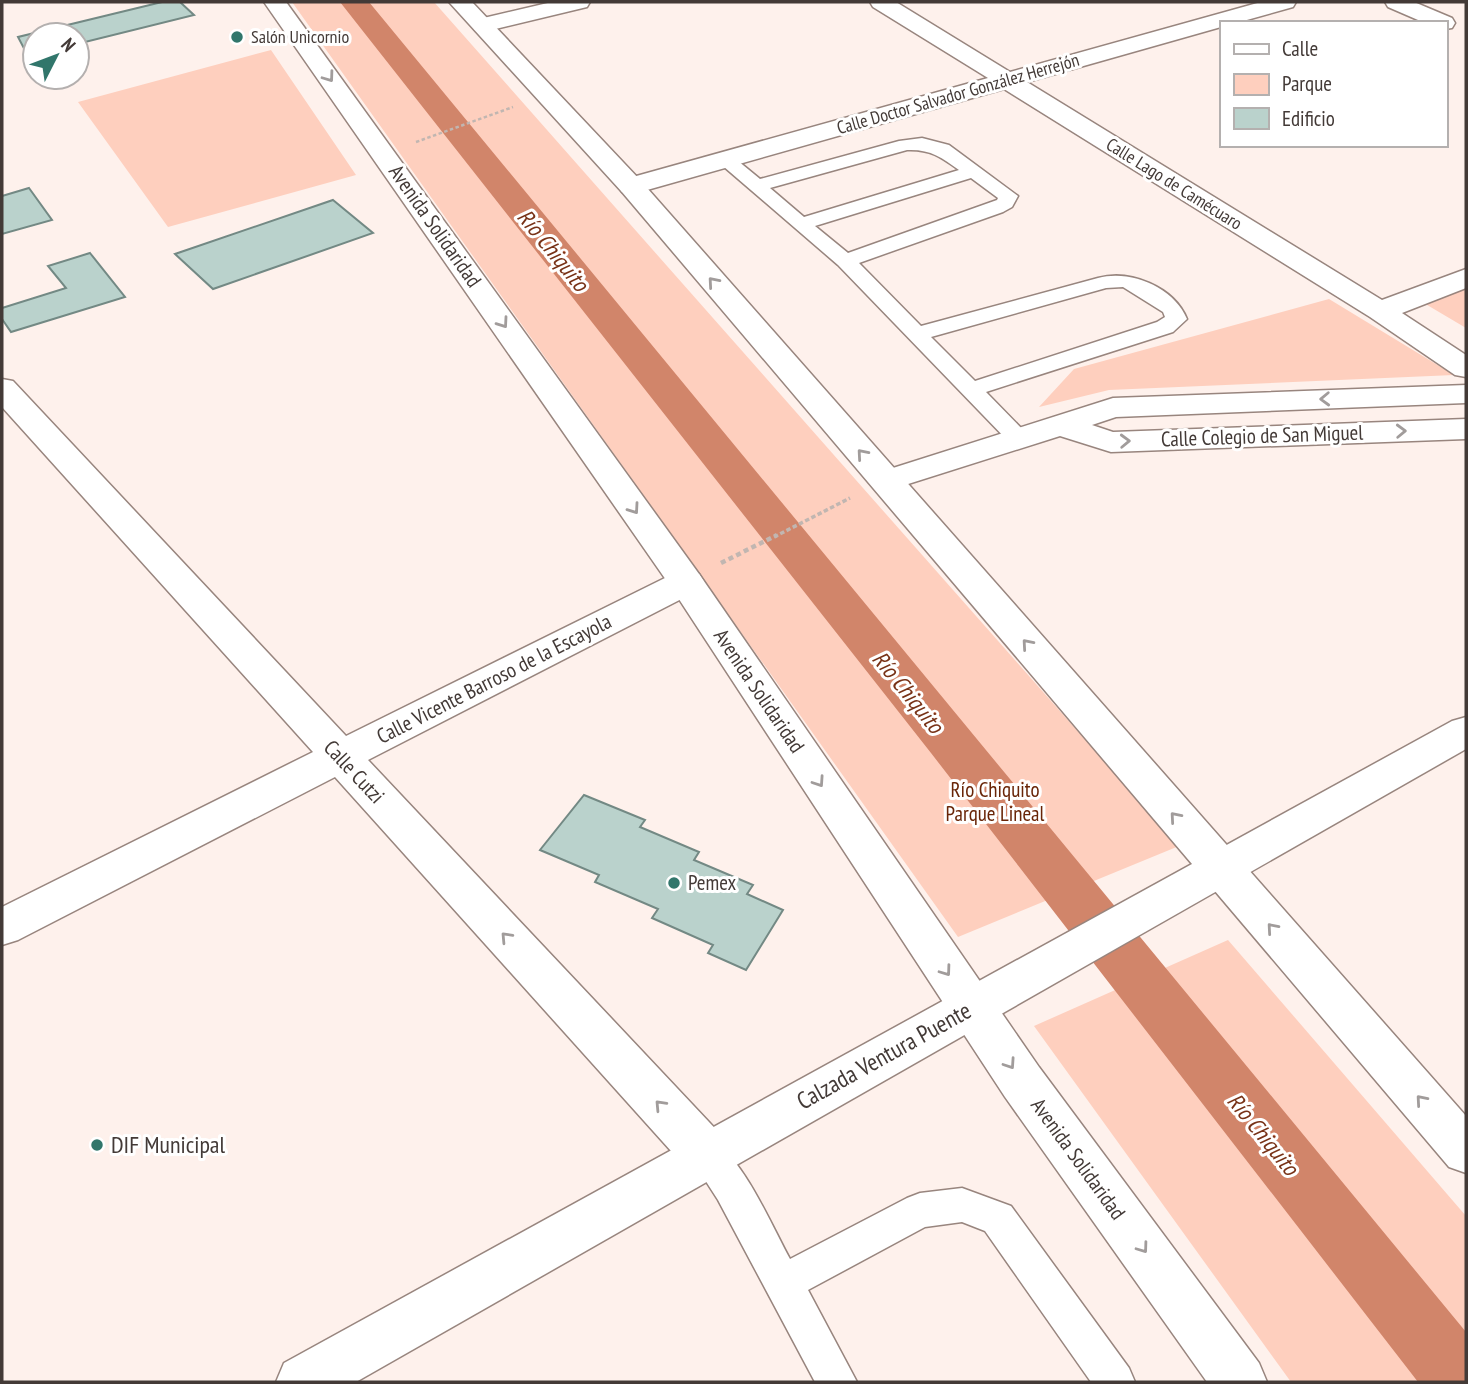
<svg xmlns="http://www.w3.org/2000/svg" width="1468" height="1384" viewBox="0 0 1468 1384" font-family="'PT Sans Narrow',sans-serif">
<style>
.green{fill:#fecfbe}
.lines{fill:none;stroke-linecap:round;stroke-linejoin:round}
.canal{fill:#d1856a;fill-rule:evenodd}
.building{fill:#bad2cc;stroke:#738984;stroke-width:2}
.service-casing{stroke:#98857e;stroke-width:3}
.minor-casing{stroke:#98857e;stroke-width:3}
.tertiary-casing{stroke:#98857e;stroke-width:3}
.secondary-casing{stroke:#98857e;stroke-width:3}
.path-far2{stroke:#c1b6b1;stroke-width:2.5;stroke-dasharray:3.5 2.5;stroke-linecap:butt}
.path-far1{stroke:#c1b6b1;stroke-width:3.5;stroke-dasharray:4.5 2.5;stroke-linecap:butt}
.path{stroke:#c1b6b1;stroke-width:4.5;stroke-dasharray:5 3.5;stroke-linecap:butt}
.service{fill:#fff;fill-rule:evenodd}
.minor{fill:#fff;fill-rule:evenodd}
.tertiary{fill:#fff;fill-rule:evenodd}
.secondary{fill:#fff;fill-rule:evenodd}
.oneway{stroke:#a19c9b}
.poi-dot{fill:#31766b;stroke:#fff;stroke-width:2.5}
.labels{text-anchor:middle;stroke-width:6;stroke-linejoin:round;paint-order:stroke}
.far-poi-label{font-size:18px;fill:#433a37;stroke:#fff;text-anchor:start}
.far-street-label{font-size:18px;fill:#433a37;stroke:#fff}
.street-label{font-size:21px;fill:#433a37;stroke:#fff}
.park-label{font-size:21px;fill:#692507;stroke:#fff}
.poi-label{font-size:21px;fill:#433a37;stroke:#fff;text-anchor:start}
.water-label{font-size:23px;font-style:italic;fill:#783217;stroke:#fff}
.near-street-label{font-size:24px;fill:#433a37;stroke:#fff}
.near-poi-label{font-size:24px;fill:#433a37;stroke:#fff;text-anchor:start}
</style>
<rect width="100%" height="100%" fill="#fef1ec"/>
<!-- green -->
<path class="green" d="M292,2H434L1179,846L958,937Z
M271,50L356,175L168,227L78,102Z
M1466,281V328L1417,299Z
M1329,299L1454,375L1109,390L1039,407L1074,369Z
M1228,940L1466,1216V1382H1291L1034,1026Z"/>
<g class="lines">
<!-- canal -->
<path class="canal" d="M340,2H369L1466,1332V1382H1418L931,753Z"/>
</g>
<!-- building -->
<path class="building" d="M162,2H180L194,15L77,44V35H35V54L28,56L18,37Z
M29,188L52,220L2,234V196Z
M333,200L373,233L213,289L175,254Z
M90,253L125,297L11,332L2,319V308L66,288L48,266Z
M584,795L645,820L640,827L699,852L694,860L753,885L747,894L783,910L746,970L708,953L713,945L652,918L658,909L595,882L599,875L540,850Z"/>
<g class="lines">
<!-- service casing -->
<g class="service-casing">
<path id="service" d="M922,138L949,145L1018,196L1012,207L1003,212L859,263L921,326L1098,278C1130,269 1174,287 1187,319L1173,332L986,392L1026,433L1030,438L1026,443H1010L838,265L716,160L725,154L732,156L760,179L899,141ZM907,150C930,149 941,157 959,170L804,217L770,188ZM971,178L998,198L997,200L848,253L815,226ZM1123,287L1163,312L1165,317L1157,322L975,381L931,337L1106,288Z
M707,1139C741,1151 772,1227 790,1259L907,1198L920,1193L962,1188L1011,1206L1129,1368L1135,1382H1091L985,1231L962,1222L925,1227L808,1290L857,1382H815L718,1200L689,1155L694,1143Z"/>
</g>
<!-- minor casing -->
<g class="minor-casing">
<path id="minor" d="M552,2H590L587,7L483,32L475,30L472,25L475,20Z
M870,2H896L1010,72L1261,2H1296L1293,7L1236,23H1221V27L1027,82L1382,300L1466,269V288L1402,313L1466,355V377L1455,375L1370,317L1004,89L640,192L631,194L622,192L618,186L622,180L988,78L873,7Z
M1385,2H1414L1452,18L1455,23L1452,28L1445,29V23H1425L1388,7Z
M2,379L13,381L346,736L673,574L686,570L699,574L704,582L699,590L368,760L725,1139L732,1155L725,1171L707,1178L689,1171L335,777L18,940L2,945V907L313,752L2,407Z
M1466,385V403L1116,417L1092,425L1113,432L1466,419V439L1111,452L1060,436L886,491L874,488L869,481L874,474L1113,398Z"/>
</g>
<!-- tertiary casing -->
<g class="tertiary-casing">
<path id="tertiary" d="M1466,717V749L356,1382H276L284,1363L1452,721Z"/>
</g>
<!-- secondary casing -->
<g class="secondary-casing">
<path id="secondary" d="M264,2H286L699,574L1039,1067L1259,1363L1267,1382H1207L1005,1097L673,590Z
M449,2H472L640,180L1466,1116V1173L1449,1167L622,192Z"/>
</g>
<!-- path-far2 -->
<path class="path-far2" d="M416,142L513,107"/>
<!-- path-far1 -->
<path class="path-far1" d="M774,537L850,498"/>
<!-- path -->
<path class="path" d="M721,563L777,535"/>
<!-- service -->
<use href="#service" class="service"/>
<!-- minor -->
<use href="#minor" class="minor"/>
<!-- tertiary -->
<use href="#tertiary" class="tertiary"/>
<!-- secondary -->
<use href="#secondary" class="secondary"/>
</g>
<!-- one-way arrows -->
<defs><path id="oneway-chevron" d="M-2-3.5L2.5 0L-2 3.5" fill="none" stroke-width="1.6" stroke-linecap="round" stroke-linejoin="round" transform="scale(1.75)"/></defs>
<g class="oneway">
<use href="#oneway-chevron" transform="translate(329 77) rotate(54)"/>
<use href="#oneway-chevron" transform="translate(713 282) rotate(-131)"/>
<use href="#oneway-chevron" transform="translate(503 323) rotate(55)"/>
<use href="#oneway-chevron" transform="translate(1325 399) rotate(178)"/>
<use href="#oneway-chevron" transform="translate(1401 431) rotate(-2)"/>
<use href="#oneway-chevron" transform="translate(1125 441) rotate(-2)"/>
<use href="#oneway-chevron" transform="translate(862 454) rotate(-131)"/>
<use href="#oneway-chevron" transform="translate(634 509) rotate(55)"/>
<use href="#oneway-chevron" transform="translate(1027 644) rotate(-131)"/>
<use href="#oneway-chevron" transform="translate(819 782) rotate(56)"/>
<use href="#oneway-chevron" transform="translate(1175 817) rotate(-131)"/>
<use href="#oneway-chevron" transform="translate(1272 928) rotate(-131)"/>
<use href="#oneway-chevron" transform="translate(506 937) rotate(-133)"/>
<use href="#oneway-chevron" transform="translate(946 971) rotate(54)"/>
<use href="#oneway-chevron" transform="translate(1010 1064) rotate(56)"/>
<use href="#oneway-chevron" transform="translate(1421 1100) rotate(-131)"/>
<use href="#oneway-chevron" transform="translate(660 1105) rotate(-133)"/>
<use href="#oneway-chevron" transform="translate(1143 1248) rotate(54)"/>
</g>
<!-- markers -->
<g class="poi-dot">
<circle cx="237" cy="37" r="7"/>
<circle cx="674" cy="883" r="7"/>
<circle cx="97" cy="1145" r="7"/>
</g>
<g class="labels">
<!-- far-poi labels -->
<g class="far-poi-label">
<text x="251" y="43">Salón Unicornio</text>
</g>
<!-- far-street labels -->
<g class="far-street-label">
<text transform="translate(958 94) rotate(-16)" y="6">Calle Doctor Salvador González Herrejón</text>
<text transform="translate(1174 184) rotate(32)" y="6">Calle Lago de Camécuaro</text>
</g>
<!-- street labels -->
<g class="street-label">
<text transform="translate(435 226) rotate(55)" y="7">Avenida Solidaridad</text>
<text transform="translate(1262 436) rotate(-2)" y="7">Calle Colegio de San Miguel</text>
<text transform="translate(494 679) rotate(-27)" y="7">Calle Vicente Barroso de la Escayola</text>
<text transform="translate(759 691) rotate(56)" y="7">Avenida Solidaridad</text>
<text transform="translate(354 772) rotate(47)" y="7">Calle Cutzi</text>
<text transform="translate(1078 1159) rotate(54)" y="7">Avenida Solidaridad</text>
</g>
<!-- park labels -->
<g class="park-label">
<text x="995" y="797">Río Chiquito<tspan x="995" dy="24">Parque Lineal</tspan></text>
</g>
<!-- poi labels -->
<g class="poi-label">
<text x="688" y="890">Pemex</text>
</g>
<!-- water labels -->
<g class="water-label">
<text transform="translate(553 250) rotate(51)" y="8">Río Chiquito</text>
<text transform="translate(908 692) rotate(51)" y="8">Río Chiquito</text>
<text transform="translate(1263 1134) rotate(51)" y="8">Río Chiquito</text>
</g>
<!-- near-street labels -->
<g class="near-street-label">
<text transform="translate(884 1056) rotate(-29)" y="8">Calzada Ventura Puente</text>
</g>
<!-- near-poi labels -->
<g class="near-poi-label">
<text x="111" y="1153">DIF Municipal</text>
</g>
</g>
<!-- border -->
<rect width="1468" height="1384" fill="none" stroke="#433a37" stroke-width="7"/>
<!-- legend -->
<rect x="1220" y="21" width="228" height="126" fill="#ffffff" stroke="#b4b0af" stroke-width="2"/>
<rect x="1234" y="44" width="35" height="10" fill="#ffffff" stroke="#b4b0af" stroke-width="2"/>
<text x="1282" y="56" font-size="21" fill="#433a37">Calle</text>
<rect x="1234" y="74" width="35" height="21" fill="#fecfbe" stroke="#b4b0af" stroke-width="2"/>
<text x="1282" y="91" font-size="21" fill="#433a37">Parque</text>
<rect x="1234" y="108" width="35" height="21" fill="#bad2cc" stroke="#b4b0af" stroke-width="2"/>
<text x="1282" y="126" font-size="21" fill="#433a37">Edificio</text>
<!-- north arrow -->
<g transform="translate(56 56) rotate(48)"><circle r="33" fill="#ffffff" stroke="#b4b0af" stroke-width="2"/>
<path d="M0-5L12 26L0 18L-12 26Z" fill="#31766b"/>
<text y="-10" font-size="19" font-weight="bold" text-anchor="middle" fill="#433a37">N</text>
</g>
</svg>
